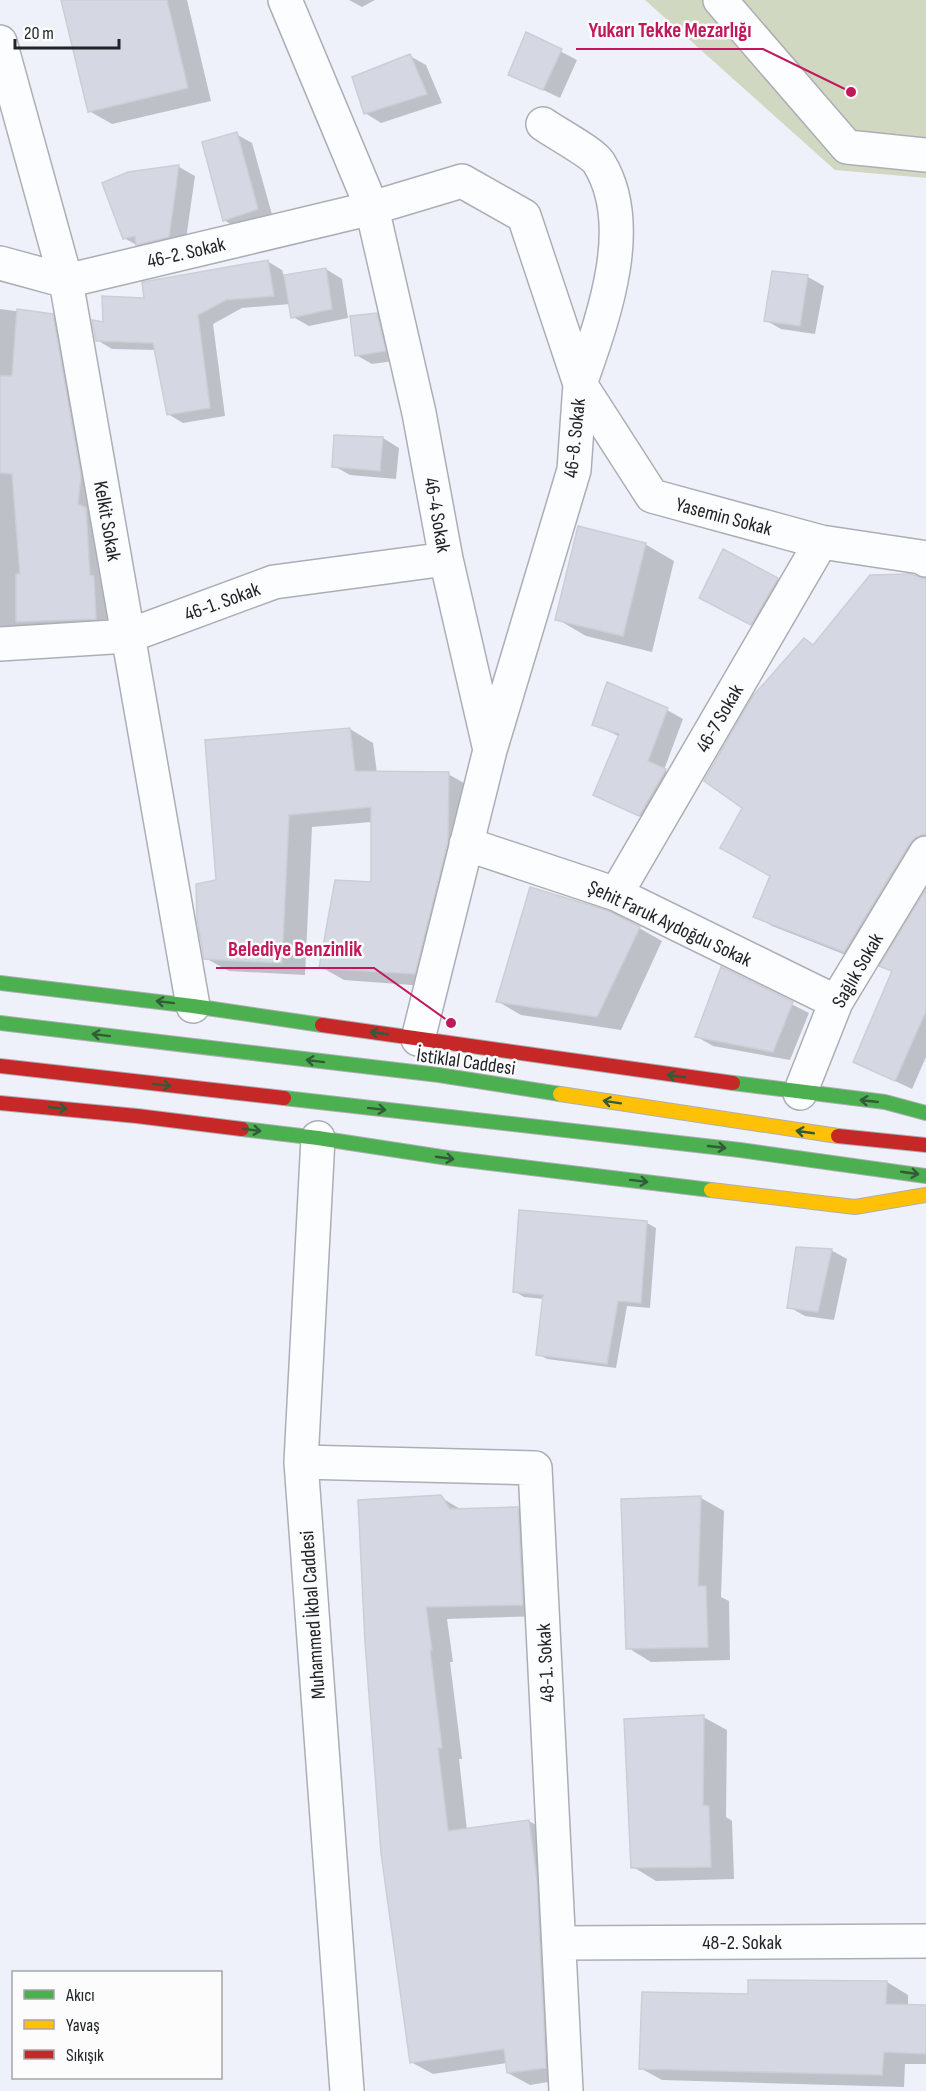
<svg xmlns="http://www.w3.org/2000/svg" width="926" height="2091" viewBox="0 0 926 2091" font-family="'Sofia Sans Condensed',sans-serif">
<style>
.green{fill:#d0d8c2}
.shadow{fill:#0003}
.building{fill:#d5d8e3;stroke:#cbced5;stroke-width:1.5}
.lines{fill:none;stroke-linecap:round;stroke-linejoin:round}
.street-casing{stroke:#adaeb5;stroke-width:36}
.fast-casing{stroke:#adaeb5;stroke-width:16}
.slow-casing{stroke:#adaeb5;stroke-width:16}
.jam-casing{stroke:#adaeb5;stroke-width:16}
.street{stroke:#fcfdfe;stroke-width:33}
.fast{stroke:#4caf50;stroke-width:14}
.slow{stroke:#ffc107;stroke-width:14}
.jam{stroke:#c62828;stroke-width:14}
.oneway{stroke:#325b38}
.labels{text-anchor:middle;stroke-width:5;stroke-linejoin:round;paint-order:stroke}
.street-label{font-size:20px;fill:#212328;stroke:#fcfcfc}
.leader{fill:none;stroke:#c2185b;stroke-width:2}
.callout-dot{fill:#c2185b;stroke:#fcfcfc;stroke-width:2}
.callout-label{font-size:21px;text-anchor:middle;font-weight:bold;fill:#c2185b;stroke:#fcfcfc;stroke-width:5;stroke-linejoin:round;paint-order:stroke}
</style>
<rect width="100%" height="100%" fill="#eef1fa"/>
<!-- green -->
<path class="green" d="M645,0H926V178L835,170Z"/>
<!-- shadow -->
<path class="shadow" d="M64,0H187L211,101L112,124L89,111Z
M349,0H375L362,7Z
M527,34L577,60L560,98L510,74Z
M410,56L426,65L442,103L381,123L365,113Z
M236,134L252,143L273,218L240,230L224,220Z
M179,167L195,176L185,246L140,247L124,238Z
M267,261L282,270L284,276L326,269L342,279L348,318L309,326L293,317L291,304L242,308L213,324L225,416L183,423L168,414L156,350L112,349L97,340L104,323L146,299Z
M808,277L824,286L815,334L781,329L765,320Z
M0,309L52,316L71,326L113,629L0,634Z
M377,315L393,324L401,360L372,364L356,355Z
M383,438L399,448L396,479L350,475L334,466Z
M645,544L674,561L652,652L586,636L557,619Z
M724,551L793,588L768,632L716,606Z
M926,581V846L861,961L772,926L755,916L772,875L744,807L804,640L814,646Z
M667,710L683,719L664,770L681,779L656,824L594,794L620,737L594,724Z
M350,729L373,743L377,773L448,774L471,787L438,987L344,980L321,967L372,884V822L312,827L305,975L229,971L205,958L218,882Z
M926,904V1057L912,1089L855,1062L893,972L882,966Z
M639,928L662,941L621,1030L521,1015L497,1001Z
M722,969L809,1013L790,1060L713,1046L697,1037Z
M647,1223L656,1228L650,1308L627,1306L616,1368L547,1359L538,1354L544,1299L524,1297L514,1291Z
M831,1250L847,1259L834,1320L805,1316L789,1307Z
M440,1497L462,1510L518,1509L539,1521L544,1616L447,1619L453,1662H450L462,1759H459L467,1830L529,1821L550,1833L567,2079L530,2085L508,2073L507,2063L433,2074L411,2062L383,1853Z
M701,1498L724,1511L721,1597L729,1601L730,1660L651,1662L628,1648Z
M703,1717L727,1730L726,1817L732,1821L734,1879L656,1881L633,1867Z
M887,1982L908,1995V2006H926V2064H905L904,2087L662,2080L640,2068Z"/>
<!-- building -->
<path class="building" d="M61,0H167L188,88L88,112Z
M526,32L562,49L543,90L508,75Z
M410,54L427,94L364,114L352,77Z
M237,132L258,209L223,221L202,142Z
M179,165L169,237L136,245L135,236L123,239L102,183L128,172Z
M268,260L274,296L226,300L198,315L210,408L167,415L153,343L96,341L92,320L103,322L102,296L144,298L142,282Z
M326,268L332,309L291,318L284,275Z
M772,271L808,275L800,326L764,321Z
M17,309L53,314L81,476L78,504L86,508L90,575L94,576L96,619L16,622V574H20L12,474L0,473V376H12Z
M377,313L386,351L355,356L350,316Z
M334,435L383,437L380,471L332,467Z
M578,526L646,543L623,636L555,620Z
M723,549L778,578L751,625L699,598Z
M910,574L926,579V834L916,837L910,843L844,952L753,917L770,876L720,848L742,808L704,781L753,696L804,638L813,645L870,575Z
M607,682L668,708L648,761L666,769L639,816L593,795L619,734L592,725Z
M350,728L355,771L449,772L448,842L415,974L319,968L335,880L371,882V807L289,815L282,963L204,959L197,919L196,884L216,880L205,740Z
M530,887L609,911L640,927L597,1017L496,1002Z
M926,889V1011L895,1081L853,1062L892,971L879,966Z
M721,967L793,1002L773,1052L695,1037Z
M519,1210L647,1221L641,1303L618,1301L607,1364L536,1355L543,1295L513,1292Z
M796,1247L832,1249L818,1312L787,1308Z
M441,1495L450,1509L518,1507L523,1605L426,1607L432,1650H430L442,1748H438L448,1831L529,1820L537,1881L546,2068L507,2073L504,2049L410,2063L381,1853L365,1642L358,1500Z
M701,1496L698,1586H706L708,1647L626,1649L621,1499Z
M704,1715L703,1805L709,1806L711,1867L631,1868L624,1719Z
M748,1980L887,1981L886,2004L926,2005V2054L884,2052L882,2075L639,2069L642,1992L748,1994Z"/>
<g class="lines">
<!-- street casing -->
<g class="street-casing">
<path id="street" d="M285,0L372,208L419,413L446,559L490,750L418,1039
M720,0L847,147L926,155
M0,42L66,281L193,1006
M543,124C554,132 593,153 599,163C638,226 602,321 580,384L652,496L821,542L921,557L926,560
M0,263L66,281L372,208L462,181L524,216L580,384L574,470L490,750
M0,644L128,636L274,582L446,559
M466,844L616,894L836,1002
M616,894L821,542
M800,1093L836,1002L926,853
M318,1138L301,1462L347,2091
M301,1462L535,1468L566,2091
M559,1943L926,1941"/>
</g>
<!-- fast casing -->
<g class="fast-casing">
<path id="fast" d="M0,983L193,1006L322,1025
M0,1023L439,1075L560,1094
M733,1083L885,1102L926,1113
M284,1098L740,1150L926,1176
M242,1129L318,1138L448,1158L711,1190"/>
</g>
<!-- slow casing -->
<g class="slow-casing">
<path id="slow" d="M560,1094L838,1136
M711,1190L855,1207L926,1195"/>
</g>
<!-- jam casing -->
<g class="jam-casing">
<path id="jam" d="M322,1025L733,1083
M0,1066L284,1098
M0,1103L137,1116L242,1129
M838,1136L926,1145"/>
</g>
<!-- street -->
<use href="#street" class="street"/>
<!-- fast -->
<use href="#fast" class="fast"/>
<!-- slow -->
<use href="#slow" class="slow"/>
<!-- jam -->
<use href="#jam" class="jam"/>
</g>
<!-- one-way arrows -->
<defs><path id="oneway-shaft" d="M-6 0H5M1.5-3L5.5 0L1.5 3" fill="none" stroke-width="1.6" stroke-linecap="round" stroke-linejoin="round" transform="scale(1.5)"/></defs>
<g class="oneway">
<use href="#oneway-shaft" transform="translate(165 1002) rotate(-173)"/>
<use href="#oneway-shaft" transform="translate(379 1033) rotate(-172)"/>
<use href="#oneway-shaft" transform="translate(101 1035) rotate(-173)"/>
<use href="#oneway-shaft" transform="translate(315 1061) rotate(-173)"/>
<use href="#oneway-shaft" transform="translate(676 1076) rotate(-172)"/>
<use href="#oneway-shaft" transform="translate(162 1085) rotate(7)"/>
<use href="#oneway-shaft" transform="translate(869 1101) rotate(-174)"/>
<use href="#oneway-shaft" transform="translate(612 1102) rotate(-171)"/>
<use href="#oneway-shaft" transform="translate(58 1108) rotate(5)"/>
<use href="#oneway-shaft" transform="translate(377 1109) rotate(7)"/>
<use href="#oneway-shaft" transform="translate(252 1130) rotate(7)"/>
<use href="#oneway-shaft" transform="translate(805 1132) rotate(-172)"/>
<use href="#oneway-shaft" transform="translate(717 1147) rotate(6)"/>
<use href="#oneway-shaft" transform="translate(445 1158) rotate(8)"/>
<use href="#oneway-shaft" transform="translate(910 1173) rotate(8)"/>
<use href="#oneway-shaft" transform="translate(639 1181) rotate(7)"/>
</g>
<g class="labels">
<!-- street labels -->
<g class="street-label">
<text transform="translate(186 252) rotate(-13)" y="7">46-2. Sokak</text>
<text transform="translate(574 438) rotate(-84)" y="7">46-8. Sokak</text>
<text transform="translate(438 515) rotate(80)" y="7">46-4 Sokak</text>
<text transform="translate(724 516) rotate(15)" y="7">Yasemin Sokak</text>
<text transform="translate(108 521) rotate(80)" y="7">Kelkit Sokak</text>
<text transform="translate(222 601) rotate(-20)" y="7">46-1. Sokak</text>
<text transform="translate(719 718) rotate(-60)" y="7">46-7 Sokak</text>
<text transform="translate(670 923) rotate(25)" y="7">Şehit Faruk Aydoğdu Sokak</text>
<text transform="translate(857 970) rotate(-60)" y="7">Sağlık Sokak</text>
<text transform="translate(466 1061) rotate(8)" y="7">İstiklal Caddesi</text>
<text transform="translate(312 1615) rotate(-94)" y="7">Muhammed İkbal Caddesi</text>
<text transform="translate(545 1663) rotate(-93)" y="7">48-1. Sokak</text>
<text x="742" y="1949">48-2. Sokak</text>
</g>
</g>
<!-- callouts -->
<path class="leader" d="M851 92L763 49H576M451 1023L374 968H216"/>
<g class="callout-dot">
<circle cx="851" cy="92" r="6"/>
<circle cx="451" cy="1023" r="6"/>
</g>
<g class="callout-label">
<text x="670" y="37">Yukarı Tekke Mezarlığı</text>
<text x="295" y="956">Belediye Benzinlik</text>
</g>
<!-- legend -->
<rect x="12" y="1971" width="210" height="108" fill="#fcfcfc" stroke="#a4a5a7" stroke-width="1.5"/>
<rect x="24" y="1990" width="30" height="9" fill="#4caf50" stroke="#a4a5a7" stroke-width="1.5"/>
<text x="66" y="2001" font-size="18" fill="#212328">Akıcı</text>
<rect x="24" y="2020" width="30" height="9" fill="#ffc107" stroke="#a4a5a7" stroke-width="1.5"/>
<text x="66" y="2031" font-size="18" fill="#212328">Yavaş</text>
<rect x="24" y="2050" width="30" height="9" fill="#c62828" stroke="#a4a5a7" stroke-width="1.5"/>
<text x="66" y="2061" font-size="18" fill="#212328">Sıkışık</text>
<!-- scale -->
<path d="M15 39v9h104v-9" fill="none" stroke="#212328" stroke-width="3"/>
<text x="24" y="39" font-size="18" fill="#212328" stroke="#fcfcfc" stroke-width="4.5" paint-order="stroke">20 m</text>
</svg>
